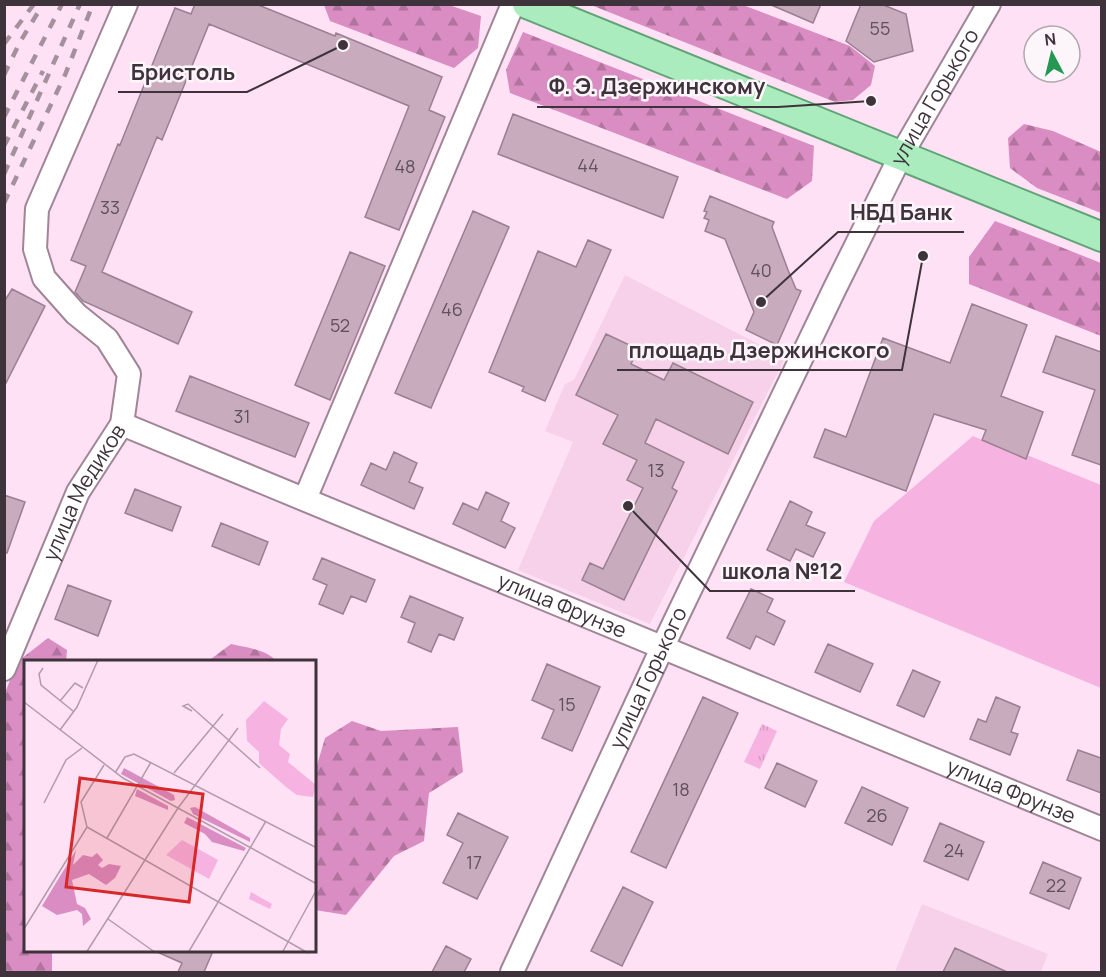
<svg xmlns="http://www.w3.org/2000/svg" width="1106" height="977" viewBox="0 0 1106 977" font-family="Manrope,sans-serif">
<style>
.built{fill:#f6d1e9}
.grass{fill:#f6b3e1}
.forest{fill:url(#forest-firs)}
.park{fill:url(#park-tufts)}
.building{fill:#c8acbe;stroke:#997f90;stroke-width:1.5}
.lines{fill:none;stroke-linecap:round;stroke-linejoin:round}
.minor-casing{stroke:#a08597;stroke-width:26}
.major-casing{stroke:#61a376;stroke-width:32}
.minor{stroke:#fff;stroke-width:22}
.major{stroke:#abecbf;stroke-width:28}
.rail{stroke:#a5909e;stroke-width:4.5;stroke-dasharray:10 10;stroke-linecap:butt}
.labels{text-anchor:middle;stroke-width:5;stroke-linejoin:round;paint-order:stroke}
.number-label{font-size:18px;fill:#61515c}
.street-label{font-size:21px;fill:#3f333b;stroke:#fcf6fa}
.inset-road{fill:none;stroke:#b29baa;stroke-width:1.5}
.view{fill:#d62828;fill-opacity:0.15;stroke:#d62828;stroke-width:3}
.inset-edge{fill:none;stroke:#3f333b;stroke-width:3}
.leader{fill:none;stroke:#3f333b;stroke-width:2}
.callout-dot{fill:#3f333b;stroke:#fcf6fa;stroke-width:2}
.callout-label{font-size:22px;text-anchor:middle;font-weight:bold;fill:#3f333b;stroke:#fcf6fa;stroke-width:5;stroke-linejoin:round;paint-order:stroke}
</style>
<defs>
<pattern id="forest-firs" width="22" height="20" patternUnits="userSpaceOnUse" patternTransform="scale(1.5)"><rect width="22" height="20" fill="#d98dc2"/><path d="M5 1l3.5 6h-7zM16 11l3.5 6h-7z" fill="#b1749f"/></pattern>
<pattern id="park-tufts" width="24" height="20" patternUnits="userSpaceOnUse" patternTransform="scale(1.5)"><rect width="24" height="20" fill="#f6b3e1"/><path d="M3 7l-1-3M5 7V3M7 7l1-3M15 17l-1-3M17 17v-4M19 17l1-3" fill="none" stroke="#d49ac2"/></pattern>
</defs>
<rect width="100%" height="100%" fill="#fee1f4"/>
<!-- built -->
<path class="built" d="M625,275L785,358L650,624L518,570L573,442L545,431L565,384L574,380Z
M922,904L1048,954L1041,972H895Z"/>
<!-- grass -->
<path class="grass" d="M973,436L1025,459L1027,455L1101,485V688L844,582L874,521Z"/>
<!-- forest -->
<path class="forest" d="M324,5H449L481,16L478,48L454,68L330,21Z
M591,5H743L850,46L875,66L871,85L853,100L835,102Z
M523,32L814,146L812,181L787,199L510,93L506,70Z
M1024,124L1053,131L1101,152V213L1037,188L1010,168L1008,138Z
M995,221L1101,263V336L969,284V257Z
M48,638L67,650L66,662H26V952H52V972H5V693L17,662Z
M231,644C245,647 268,650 277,662H207Z
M352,721L381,731L458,727L463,772L429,793L424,841L394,856L346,915L315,910V772L325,738Z"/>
<!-- park -->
<path class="park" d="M762,724L777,731L760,769L744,762Z"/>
<!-- building -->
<path class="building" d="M195,4H256L335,36L336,33L442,77L429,110L445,117L399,230L365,217L409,106L209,24L162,140L157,137L102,272L192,312L178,344L83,301L75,292L86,266L71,260L118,144L120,145L175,8L191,14Z
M769,4H821L813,23Z
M861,4H881L906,14L913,51L874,62L846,41Z
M513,114L678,177L663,218L498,154Z
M710,196L774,222L772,227L788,270L796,289L801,291L777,345L746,330L754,312L725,239L705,231L709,220L704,218L707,212L704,211Z
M473,211L509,227L431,408L395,393Z
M588,240L611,250L545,401L522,391L524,387L489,372L538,251L576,267Z
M350,252L385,266L330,400L295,385Z
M12,289L45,306L4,387V302Z
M972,304L1027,325L1001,396L1043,412L1026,459L982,440L986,430L934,414L906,491L814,457L825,429L846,437L883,338L950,363Z
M606,334L638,349L631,364L664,380L673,363L753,402L728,454L656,419L645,443L684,462L672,488L677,491L624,600L582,580L590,563L603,569L643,488L627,480L637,460L603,444L618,415L576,395Z
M1056,336L1101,352V465L1072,455L1095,390L1043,372Z
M190,376L309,423L295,457L176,411Z
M394,452L417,463L409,482L423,488L414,509L361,485L371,463L386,470Z
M135,489L181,507L172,531L125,513Z
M486,492L509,503L501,521L515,528L505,548L453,524L463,503L478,510Z
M4,495L25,502L7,553H4Z
M790,501L812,512L806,525L825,533L813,557L796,549L790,561L767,550Z
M221,523L268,542L259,565L212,546Z
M322,558L375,580L366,602L351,596L343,614L319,604L327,585L313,579Z
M68,585L111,601L98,636L55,619Z
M751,589L773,599L767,612L785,621L774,645L756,636L750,649L727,638Z
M410,596L463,618L454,640L439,634L431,652L408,642L415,623L401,617Z
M828,644L873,664L860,692L815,672Z
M547,664L600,687L572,751L542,738L554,710L532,700Z
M913,670L940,682L924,717L897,705Z
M703,697L738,713L666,868L631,852Z
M996,697L1020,707L1011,732L1018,734L1010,755L970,739L978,719L986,722Z
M1078,750L1101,758V793L1067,780Z
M777,763L817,781L805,807L765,788Z
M862,787L908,808L892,845L845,823Z
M458,813L508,837L477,899L443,883L463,843L447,835Z
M940,823L984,842L968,880L924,861Z
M1043,862L1081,878L1069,909L1030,893Z
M623,887L653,902L622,966L591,951Z
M446,946L471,959L464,972H432Z
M955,948L1007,972H943Z
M155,951H213L204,972H178L182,963Z"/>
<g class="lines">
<!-- minor casing -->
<g class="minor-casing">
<g id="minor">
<path id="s1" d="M122,424L1102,829"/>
<path d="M305,499L513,4"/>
<path id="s2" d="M4,669L78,492L122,424L129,374L107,339L76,314L44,278L35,249L37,209L126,4"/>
<path id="s3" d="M512,972L663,646L835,288L900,157L989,4"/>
</g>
</g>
<!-- major casing -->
<g class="major-casing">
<path id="major" d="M527,4L1102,237"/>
</g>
<!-- minor -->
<use href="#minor" class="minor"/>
<!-- major -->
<use href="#major" class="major"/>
<!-- rail -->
<path class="rail" d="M4,44L34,4
M4,75L20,42L43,4
M4,117L62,4
M4,146L43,71
M4,174L80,4
M4,203L65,75L93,4"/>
</g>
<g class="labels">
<!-- number labels -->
<g class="number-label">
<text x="880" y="35">55</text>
<text x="588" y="172">44</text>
<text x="405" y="173">48</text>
<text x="110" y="214">33</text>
<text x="761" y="277">40</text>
<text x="452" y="316">46</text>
<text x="340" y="332">52</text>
<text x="242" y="423">31</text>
<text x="656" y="477">13</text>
<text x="567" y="711">15</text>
<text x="681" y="796">18</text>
<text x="877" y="822">26</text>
<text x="954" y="857">24</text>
<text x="474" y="869">17</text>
<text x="1056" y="892">22</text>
</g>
<!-- street labels -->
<g class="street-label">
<text dy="7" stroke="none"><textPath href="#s3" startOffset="972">улица Горького</textPath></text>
<text dy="7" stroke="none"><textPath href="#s2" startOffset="194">улица Медиков</textPath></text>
<text dy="7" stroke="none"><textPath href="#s1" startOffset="476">улица Фрунзе</textPath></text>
<text dy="7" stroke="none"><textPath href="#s3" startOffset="324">улица Горького</textPath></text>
<text dy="7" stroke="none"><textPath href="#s1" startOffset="962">улица Фрунзе</textPath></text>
</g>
</g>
<!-- overview -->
<g transform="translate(24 660)">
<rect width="292" height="292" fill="#fee1f4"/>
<path d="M158,180L194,200L185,219L142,195ZM227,232L248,244L246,249L225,239Z" fill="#f6b3e1"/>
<path d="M100,108L150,135L151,140L147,141L97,114ZM113,129L144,146V150L111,136ZM171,147L226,178V182L169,154L166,148ZM163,157L222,188L220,191L188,182L181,174L160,163ZM52,190L49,205L59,195L68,197L73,193L79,200L74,205L78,208L85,204L97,206L91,218L82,225L65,214L48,220L53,244L61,248L67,259L59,266L58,254L53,250L33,255L18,246Z" fill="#d98dc2"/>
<path d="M240,41L264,59L257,69L255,85L266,94L264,102L292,125L289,137L273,135L262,127L235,103V92L223,81L222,60Z" fill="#f6b3e1"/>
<path class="inset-road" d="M19,8L15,14L17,25L49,51M36,41L51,23L59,28M0,42L99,118L293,224M168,51L159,46L164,44L236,108M36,70L53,47L74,0M91,113L101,97L110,94L293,188M150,113L199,54M20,143L42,100L58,88M63,167L284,293M83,178L127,102M84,259L132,293M0,269L63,167L57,142L80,105M62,293L154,148L214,68M164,293L242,161M258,293L293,229"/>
<path class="view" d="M56,118L179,134L165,242L42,227Z"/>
<rect width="292" height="292" class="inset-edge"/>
</g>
<!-- callouts -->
<path class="leader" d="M343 45L247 92H118M871 101L778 107H537M761 302L838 232H964M923 256L902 370H617M628 506L710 591H855"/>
<g class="callout-dot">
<circle cx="343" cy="45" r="6"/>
<circle cx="871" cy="101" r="6"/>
<circle cx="761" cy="302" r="6"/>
<circle cx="923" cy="256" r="6"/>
<circle cx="628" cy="506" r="6"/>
</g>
<g class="callout-label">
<text x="183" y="80">Бристоль</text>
<text x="657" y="94">Ф. Э. Дзержинскому</text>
<text x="901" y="220">НБД Банк</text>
<text x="759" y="358">площадь Дзержинского</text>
<text x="782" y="579">школа №12</text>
</g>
<!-- border -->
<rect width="1106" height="977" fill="none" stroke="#3f333b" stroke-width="12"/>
<!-- north arrow -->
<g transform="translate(1052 54) rotate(353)"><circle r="28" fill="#fcf6fa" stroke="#b0a8ae" stroke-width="1.5"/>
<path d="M0-4.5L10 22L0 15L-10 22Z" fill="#249753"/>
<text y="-9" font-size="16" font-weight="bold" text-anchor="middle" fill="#3f333b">N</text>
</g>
</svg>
